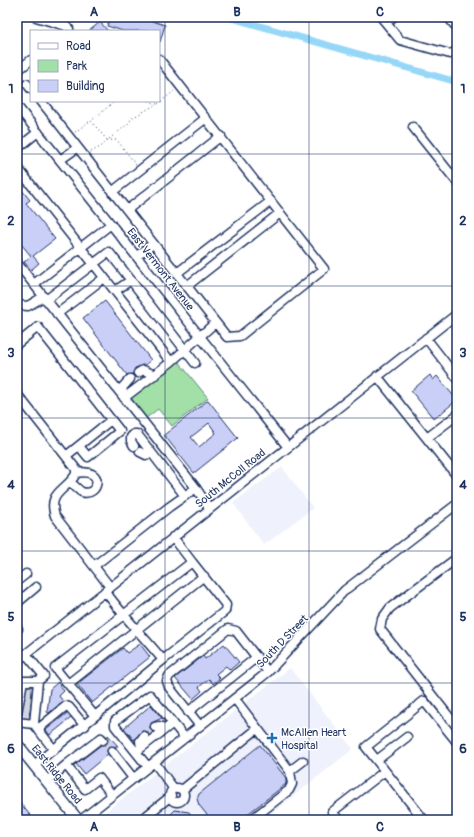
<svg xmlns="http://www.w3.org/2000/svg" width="474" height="837" viewBox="0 0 474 837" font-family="Pangolin,sans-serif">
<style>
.built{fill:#eff1fd}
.green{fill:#a2e0a7;stroke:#5e8882}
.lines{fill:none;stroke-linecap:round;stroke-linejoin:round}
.canal{stroke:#96d7f8;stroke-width:7}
.building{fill:#cacff8;stroke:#1b2f5e;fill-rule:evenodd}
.minor-tunnel{stroke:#d1d5df;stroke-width:8;stroke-dasharray:8 4;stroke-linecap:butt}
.minor-casing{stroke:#1b2f5e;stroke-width:11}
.major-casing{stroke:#1b2f5e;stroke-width:13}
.path{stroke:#1b2f5e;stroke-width:1;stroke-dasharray:1 3;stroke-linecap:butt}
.minor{stroke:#fff;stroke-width:8}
.major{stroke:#fff;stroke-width:10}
.grid{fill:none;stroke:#1b2f5e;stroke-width:1;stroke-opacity:0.55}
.poi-dot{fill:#1f6fb2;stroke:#fff;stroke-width:1.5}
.labels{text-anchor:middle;stroke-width:3;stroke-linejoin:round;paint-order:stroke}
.street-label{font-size:11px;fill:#1b2f5e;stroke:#fff}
.poi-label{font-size:11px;fill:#1b2f5e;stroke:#fff;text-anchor:start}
.neatline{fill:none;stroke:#1b2f5e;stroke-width:1.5}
.grid-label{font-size:13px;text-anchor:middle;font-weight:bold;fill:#1b2f5e}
</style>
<rect width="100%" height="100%" fill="#fff"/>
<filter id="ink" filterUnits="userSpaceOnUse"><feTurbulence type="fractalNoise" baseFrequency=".025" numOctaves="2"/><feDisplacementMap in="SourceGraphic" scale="8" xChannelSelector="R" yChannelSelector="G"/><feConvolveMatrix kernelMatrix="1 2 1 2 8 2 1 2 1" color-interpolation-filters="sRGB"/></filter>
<g filter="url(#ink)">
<!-- built -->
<path class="built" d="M282,467L313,508L264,545L233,503Z
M290,668L353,749L263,820H95Z"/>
<!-- green -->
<path class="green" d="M178,361L208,398L172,426L158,409L145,419L128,399Z"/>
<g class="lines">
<!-- canal -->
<path class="canal" d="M228,17L457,82"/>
</g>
<!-- building -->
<path class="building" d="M110,17H140L165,25L160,42L159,31H123L107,26Z
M100,22L108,31H89Z
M17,184L30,200L26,203L55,239L33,256L39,263L31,270L24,262L31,256L17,239Z
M105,301L151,360L145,365L135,368L133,374L127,375L83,318Z
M430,375L433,380L437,376L457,400L434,419L411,391Z
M208,400L238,438L194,473L164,435ZM209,423L216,433L199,447L191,437Z
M140,644L150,657L92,703L77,684L123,648L127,653Z
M224,644L239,662L230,670L226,666L216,674L220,678L213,684L209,679L199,687L202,691L193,699L175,678L203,656L205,659Z
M58,682L64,691L59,696L63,701L49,713L47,712L50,689Z
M28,686H32L29,718L21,717Z
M151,705L162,718L151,723L150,728L153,732L149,735L147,732L142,731L134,740L124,728Z
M67,713L71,718L50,735L46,730Z
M108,735L118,746L108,747L107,751L108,754L84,774L76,764L101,745L107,744Z
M260,745L286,778V784L240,820H211L199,805L197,799L199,794Z
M17,799L34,820H17Z
M175,810L189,812L195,820H165Z"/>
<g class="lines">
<!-- minor-tunnel -->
<path class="minor-tunnel" d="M24,690L32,691
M23,699H31
M22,706L30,707
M21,715H29
M144,736L155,727
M103,740L112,751"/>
<!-- minor casing -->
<g class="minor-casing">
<path id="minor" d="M36,17L66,26L69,29L68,31
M381,17L400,40L450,54L457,51
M448,17L457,28
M386,23L393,17
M17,71L31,60
M27,84L31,89
M41,101L227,337L240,336L324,269L159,59
M17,106L287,446
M413,127L457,182
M17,149L38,132
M60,160L77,148
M17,167L171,362
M112,192L206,118
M127,210L221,136
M137,256L153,244
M17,263L196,488L209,508
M177,273L271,201
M34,284L111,224
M187,286L280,213
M115,291L131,280
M46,300L109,252L195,363
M17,305L28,306L43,297
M57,314L104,278
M426,338L457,378
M17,344L38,327L120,431L88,457L79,446
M138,373L143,370L155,375
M377,376L457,476
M17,394L76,469V474C66,491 47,492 55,516L110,587
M124,397L122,388L130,379
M124,398L171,362L215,323
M427,438L457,415
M134,446L131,441V437L134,434H137L185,496
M140,452L146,455L151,453
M66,456L111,420
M70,482C74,485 78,490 82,492C98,498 107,467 76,473
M457,558L390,608L382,619L380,629L457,727
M94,566L169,507L196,488
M17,581L26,574
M105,591C123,616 144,637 163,660L95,716L68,684L204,576
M17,603L36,587
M17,628L18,629
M26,654L44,676L38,681L34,724L54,750
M163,660L225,611L226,605L192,562
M17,661L457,314
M68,684L55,668L192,562L173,537
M235,699L290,771
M188,712L257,657
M17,713L23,681H38
M17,722L34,724
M200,726L169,687L167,681L169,676L228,629L236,631L268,672
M155,727L159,726L166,728
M38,729L66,706L69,707L85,726
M141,748L140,741L144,736
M112,751L133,778
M136,752L173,723
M377,760L407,737
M154,762L174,789
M34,765L95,716
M66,765L101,738L103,740
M148,767L115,726V721L150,695L185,738
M47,781L66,765L85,789L99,778L112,795
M170 795a7 7 0 1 1 14 0a7 7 0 1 1-14 0Z
M182,790L257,729
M81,820L268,672L345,590L457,504
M141,820L171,796
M251,820L289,790L292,784L290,771L303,761
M339,820L332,812L385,771
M424,820L366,747L424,701L457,742"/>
</g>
<!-- major casing -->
<g class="major-casing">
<path id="major" d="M17,744L78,820"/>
</g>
<!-- path -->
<path class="path" d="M158,104L174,91
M75,132L90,121
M109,139L128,124L132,118L157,104L149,101
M107,140L91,121L115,101
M91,152L102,146L108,140H117L136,165"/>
<!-- minor -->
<use href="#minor" class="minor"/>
<!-- major -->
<use href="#major" class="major"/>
</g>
</g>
<!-- grid -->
<path class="grid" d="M165,17V820M309,17V820M17,154H457M17,286H457M17,418H457M17,551H457M17,683H457"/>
<!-- markers -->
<path class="poi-dot" d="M270 732h4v4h4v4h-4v4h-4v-4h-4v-4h4z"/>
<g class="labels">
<!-- street labels -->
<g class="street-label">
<text transform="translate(161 269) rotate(52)" y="4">East Vermont Avenue</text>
<text transform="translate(230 478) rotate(-39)" y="4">South McColl Road</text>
<text transform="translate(282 641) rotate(-46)" y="4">South D Street</text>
<text transform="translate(57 774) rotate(51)" y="4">East Ridge Road</text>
</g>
<!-- poi labels -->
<g class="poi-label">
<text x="281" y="736">McAllen Heart<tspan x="281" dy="13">Hospital</tspan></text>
</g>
</g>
<!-- margin -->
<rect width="474" height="837" fill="none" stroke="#fff" stroke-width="44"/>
<!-- legend -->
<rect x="30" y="30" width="130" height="72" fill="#ffffff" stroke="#a4acbf"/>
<rect x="38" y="43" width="20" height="6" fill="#ffffff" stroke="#a4acbf"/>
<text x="66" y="50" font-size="12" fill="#1b2f5e">Road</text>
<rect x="38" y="60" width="20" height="12" fill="#a2e0a7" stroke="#a4acbf"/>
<text x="66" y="70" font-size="12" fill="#1b2f5e">Park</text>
<rect x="38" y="80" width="20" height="12" fill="#cacff8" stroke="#a4acbf"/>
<text x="66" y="90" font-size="12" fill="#1b2f5e">Building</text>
<rect x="22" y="22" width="430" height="793" class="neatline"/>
<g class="grid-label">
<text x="94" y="16">A</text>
<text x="237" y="16">B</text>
<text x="380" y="16">C</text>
<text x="11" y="93">1</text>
<text x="463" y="93">1</text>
<text x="11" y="225">2</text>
<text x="463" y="225">2</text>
<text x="11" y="357">3</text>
<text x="463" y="357">3</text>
<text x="11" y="489">4</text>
<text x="463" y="489">4</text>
<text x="11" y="621">5</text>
<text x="463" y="621">5</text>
<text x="11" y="753">6</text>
<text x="463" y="753">6</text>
<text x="94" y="831">A</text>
<text x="237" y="831">B</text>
<text x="380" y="831">C</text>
</g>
</svg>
